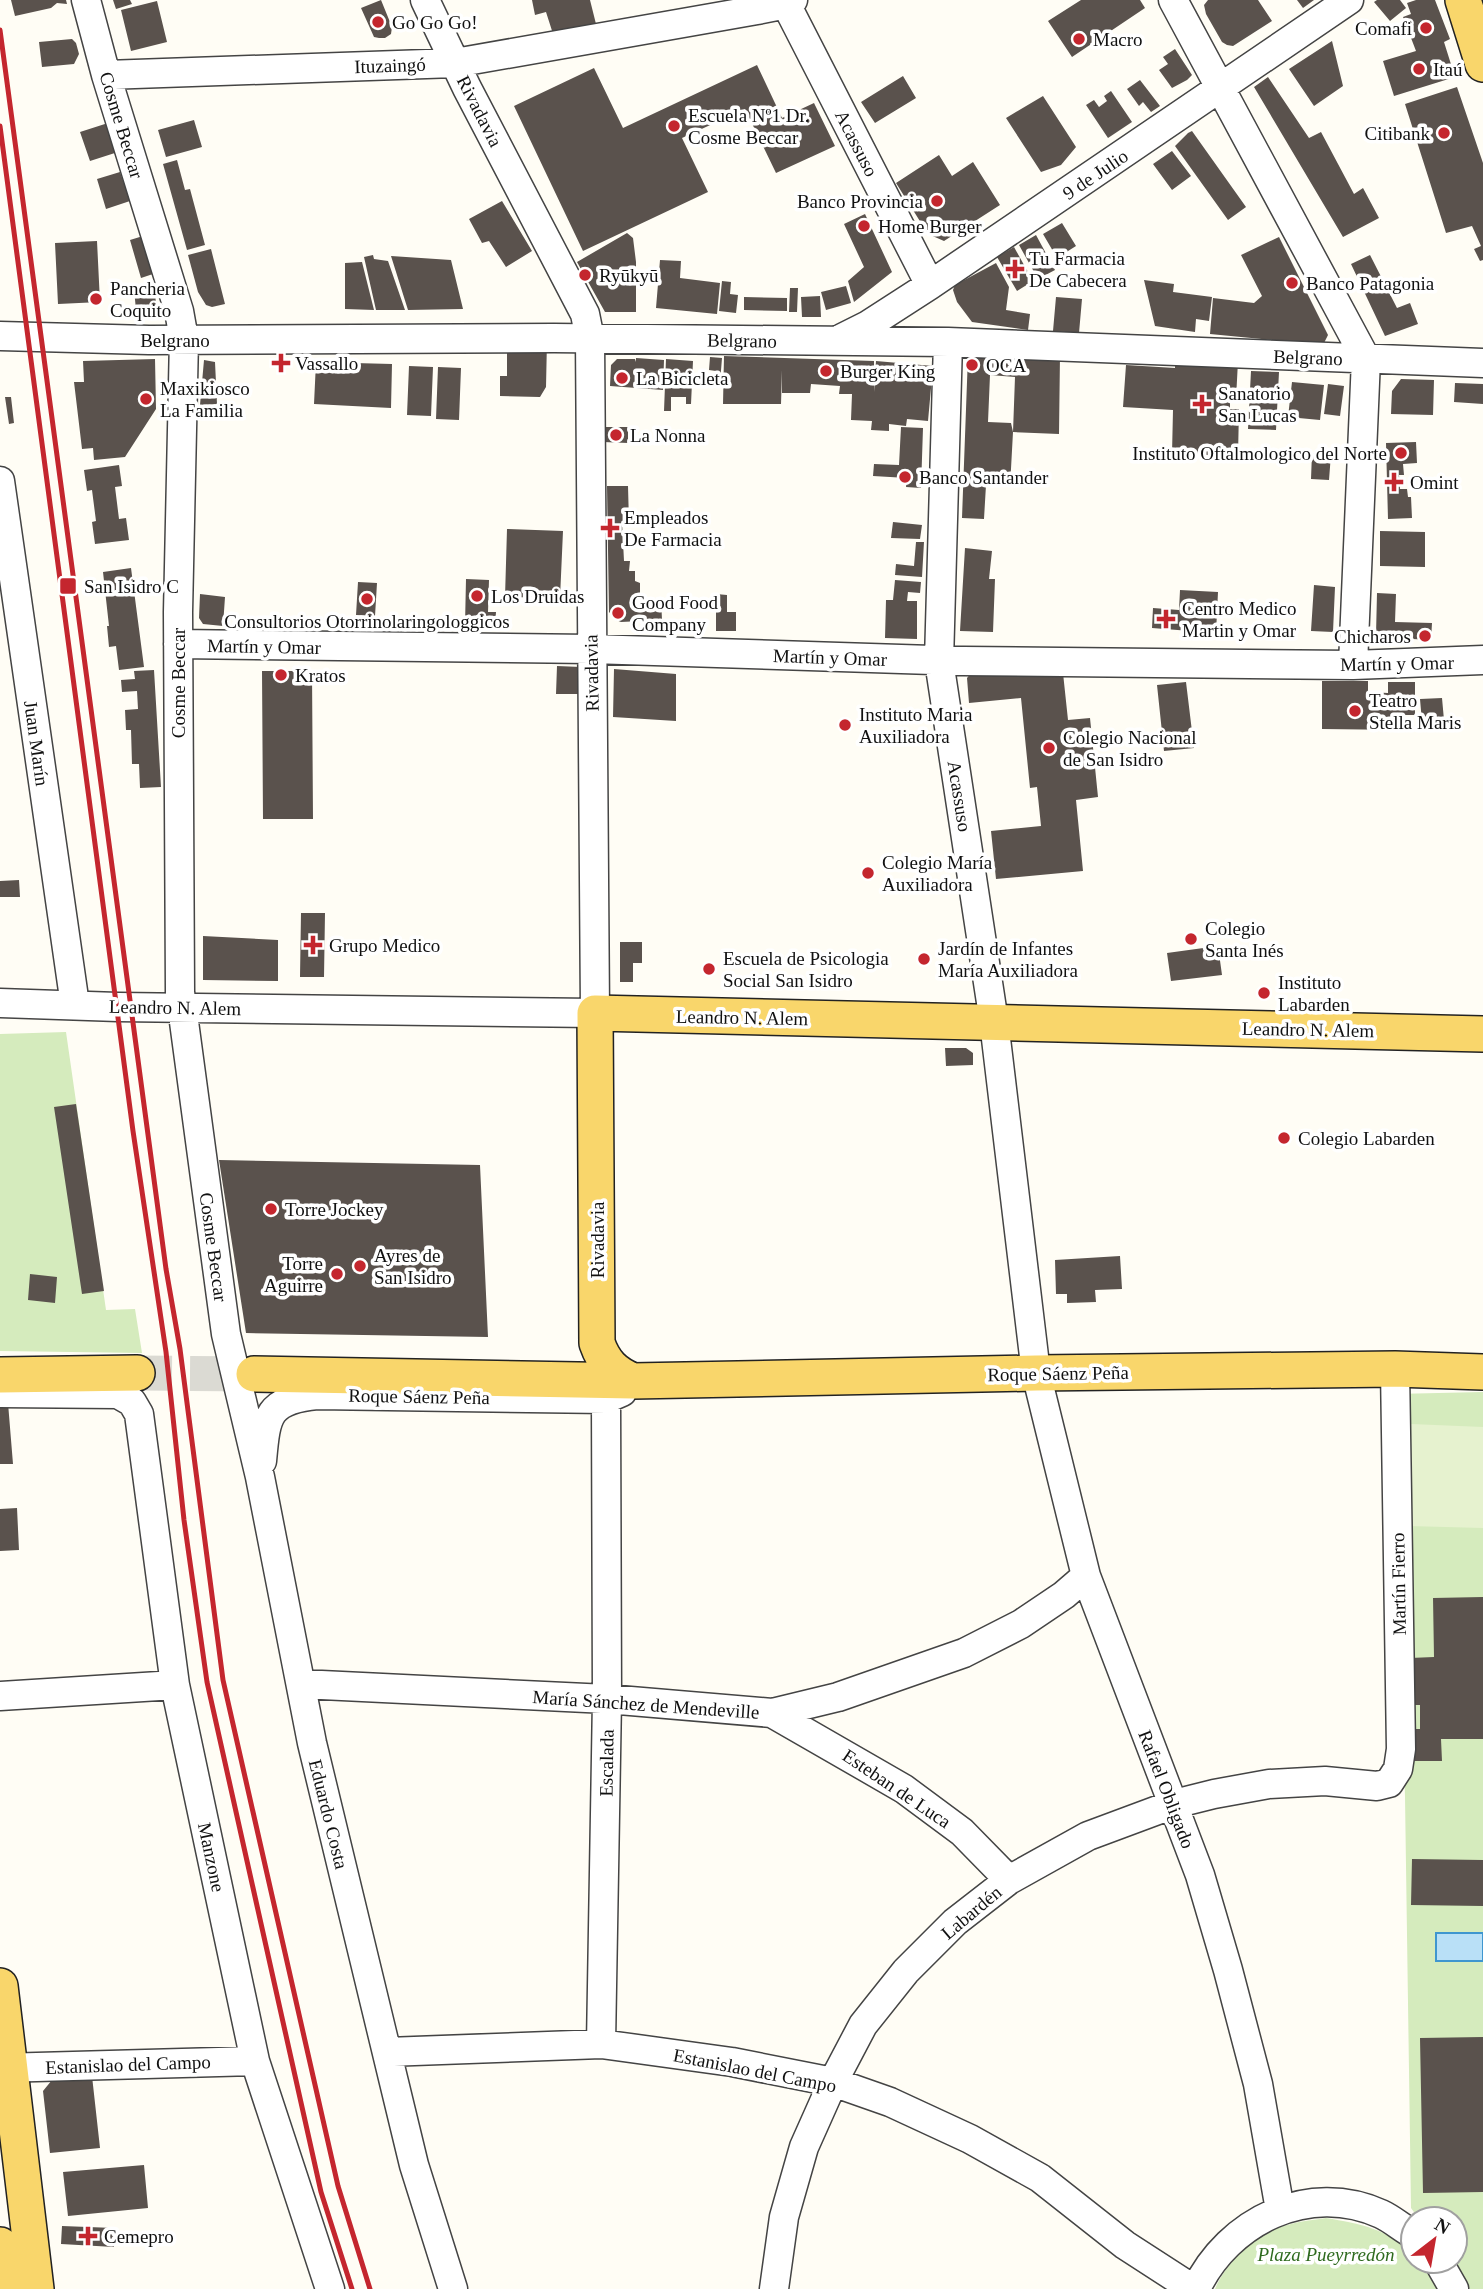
<svg xmlns="http://www.w3.org/2000/svg" width="1483" height="2289" viewBox="0 0 1483 2289" font-family="'Times New Roman',serif">
<style>
.green{fill:#d5ebbd}
.pitch{fill:#e6f2cf}
.water{fill:#b9e0f7;stroke:#3f96cf;stroke-width:2}
.building{fill:#5a524d;fill-rule:evenodd}
.lines{fill:none;stroke-linecap:round;stroke-linejoin:round}
.major-tunnel{stroke:#dbdad3;stroke-width:35;stroke-dasharray:35 18;stroke-linecap:butt}
.minor-casing{stroke:#444;stroke-width:31}
.major-casing{stroke:#222;stroke-width:38}
.minor{stroke:#fff;stroke-width:28}
.major{stroke:#f9d66b;stroke-width:35}
.rail{stroke:#c4262e;stroke-width:5}
.poi-dot{fill:#c4262e;stroke:#fff;stroke-width:2.5}
.labels{text-anchor:middle;stroke-width:7;stroke-linejoin:round;paint-order:stroke}
.poi-label{font-size:19px;fill:#111;stroke:#fff;text-anchor:start}
.street-label{font-size:19px;fill:#111;stroke:#fff}
.park-label{font-size:19px;font-style:italic;fill:#2f6b1f;stroke:#fff}
</style>
<rect width="100%" height="100%" fill="#fffdf5"/>
<!-- green -->
<path class="green" d="M66,1032L106,1310L135,1309L142,1353L0,1351V1034Z
M1483,1392V2289H1470L1449,2261H1455V2219H1419L1411,2208L1405,1797L1394,1394Z
M1326,2218C1360,2224 1388,2228 1413,2255V2261H1419L1430,2273L1438,2289H1215C1227,2261 1257,2233 1287,2225C1300,2221 1313,2220 1326,2218Z"/>
<!-- pitch -->
<path class="pitch" d="M1411,1424L1483,1427V1528L1408,1526Z"/>
<!-- water -->
<path class="water" d="M1436,1933H1483V1961H1436Z"/>
<!-- building -->
<path class="building" d="M11,0H66L67,4L57,3L51,8L15,16Z
M113,0H130L132,4L116,9Z
M381,0L392,27L391,34L385,38H379L374,37L361,8Z
M532,0H590L597,28L554,37L546,12L535,15Z
M1081,0H1140L1145,8L1072,57L1048,21Z
M1208,0H1258L1272,21L1233,46L1227,45L1222,42L1206,14L1204,5Z
M1297,0H1314L1303,8Z
M1377,0H1400L1406,8L1390,21L1374,2Z
M1416,0H1435L1450,39L1444,42L1455,77L1394,96L1383,61L1416,51L1403,17L1411,14L1407,3Z
M157,1L167,42L131,51L121,10Z
M72,39L76,43L79,54L74,64L42,67L39,42Z
M1332,41L1343,86L1314,106L1289,69Z
M1175,49L1192,75L1187,80L1172,88L1159,70L1168,64L1163,57Z
M757,65L782,118L814,103L835,146L776,173L745,109L682,138L708,192L583,251L514,106L594,68L623,128Z
M903,76L916,98L875,123L861,102Z
M1268,77L1309,138L1321,132L1354,194L1363,188L1379,218L1343,237L1254,87Z
M1140,80L1160,106L1151,112L1143,102L1139,106L1127,89Z
M1457,87L1483,163V260L1480,261L1474,249L1481,246L1472,226L1446,233L1405,104Z
M1111,91L1132,122L1108,138L1086,105L1094,100L1099,107L1107,101L1104,96Z
M1043,96L1076,147L1061,165L1041,172L1006,118Z
M194,120L202,147L166,157L158,130Z
M108,123L118,152L90,161L80,132Z
M1192,131L1246,207L1228,220L1175,146L1188,133Z
M1172,151L1191,176L1172,190L1153,164Z
M939,155L952,176L973,162L1000,205L944,241L928,234L896,183Z
M177,160L185,190L190,189L205,245L187,250L163,164Z
M120,172L130,201L106,209L97,179Z
M502,201L532,251L506,267L489,241L482,243L469,219Z
M865,214L892,272L854,302L848,281L864,267L844,224Z
M1062,223L1076,246L1057,258L1043,234Z
M627,233L633,238L636,262V312H605L577,262Z
M1036,235L1055,270L1038,279L1019,245Z
M143,236L153,274L141,278L130,240Z
M1279,237L1328,335L1323,345L1210,334L1213,298L1254,303L1262,296L1241,255Z
M97,241L100,302L58,304L55,243Z
M1014,247L1033,281L1017,291L997,257Z
M211,249L225,304L212,307L206,305L198,292L188,255Z
M373,255L374,259L388,261L405,310H376L364,257Z
M1370,255L1397,308L1410,303L1418,324L1385,336L1351,264Z
M391,256L451,260L463,309L408,310Z
M660,260L681,261L680,278L720,283L717,314L656,308Z
M362,262L374,310L345,309V263Z
M996,263L1009,287L1006,310L1030,314L1028,330L972,322L957,302L953,290L955,285Z
M1144,280L1174,284L1173,292L1212,297L1209,321L1196,319L1195,332L1155,326Z
M722,281L731,282L730,294L738,295L736,313L719,311Z
M846,286L851,303L826,310L821,292Z
M155,287L156,308L136,310L134,289Z
M790,288H798L797,312H789Z
M820,296L821,317H802L801,297Z
M744,297L787,298V311L744,310Z
M1056,297L1082,299L1079,333L1053,331Z
M507,339L547,340L546,387L540,397L500,396V376H507Z
M968,355H1060L1059,434L1013,432L1010,487L986,485L984,519L962,518ZM990,375L1015,377L1013,432L1011,423L988,422Z
M724,356L874,361V392L876,361L933,366L928,421L907,419L906,426L889,424V431L871,430L872,421L851,420L852,394H839L840,386L811,384L810,393H782V370L781,404H723Z
M710,357L722,358L720,383H714L716,371L709,370Z
M636,358L664,360L663,390L610,386L611,365L617,359H635L636,362Z
M155,359L156,409L125,457L94,460L93,448L82,449L74,382H84L83,361Z
M666,359L693,361L691,404H686V397H671V411H664Z
M204,360L215,362L217,404L200,405Z
M1175,360L1238,361L1236,399H1230V409H1239L1238,456L1172,454L1173,410L1123,407L1126,365L1175,368Z
M316,362L392,364L391,408L314,404Z
M409,366L433,367L431,416L407,415Z
M438,367L461,368L459,420L436,419Z
M1251,371L1279,372L1276,430L1248,429Z
M1401,379L1434,380L1433,415L1391,414L1392,391Z
M1292,382L1324,385L1320,420L1288,417Z
M1455,383L1483,384V404L1454,402Z
M1328,384L1344,386L1340,416L1324,414Z
M5,397H11L14,423L9,424Z
M604,427H628V443L603,442Z
M901,427L923,428L921,488L906,487L907,478L873,476L874,464L899,465Z
M1416,442L1417,463L1403,464L1404,475H1399L1400,489H1407L1408,497H1411L1412,518L1388,519L1386,443Z
M1312,453L1331,454L1329,480L1311,479Z
M119,465L122,486L115,487L119,519L126,518L129,540L95,544L92,522L96,521L92,490L87,491L84,470Z
M607,486H628L629,522H622L624,561H630L629,571H635V581L640,583V598H661L662,620L621,622L616,620L609,612Z
M893,522L922,525L920,539L891,538Z
M507,529L563,531L560,598L505,597Z
M1380,531L1425,532V567L1380,566Z
M916,542H924L922,577L895,575L896,564L914,566Z
M965,548L992,551L989,579H995L993,632L960,631Z
M131,568L144,667L119,670L116,646L109,647L107,626H109L103,572Z
M466,579L489,580L488,612H496L495,626L465,625Z
M895,580L921,582L920,593L908,592L907,601H917V639L885,638L886,600H893Z
M358,582L377,583L375,616L356,615Z
M1314,585L1335,587L1333,632L1311,631Z
M1180,590L1218,592L1216,633L1152,628L1153,608L1179,610Z
M1377,593L1396,594L1395,622L1432,623L1431,640L1394,638L1387,642L1383,641L1376,635Z
M200,594L225,597L223,626L203,624L199,618Z
M716,594L727,595V612H736V631H716Z
M557,666L581,667L580,694H556Z
M614,669L676,674V721L613,717Z
M154,670L161,787L140,788L139,764H132L131,730H126L125,710L138,709L137,691L122,692L121,680L135,679L134,671Z
M262,671H312L313,819H263Z
M973,671L1063,673L1068,720L1090,718L1098,797L1076,800L1083,871L996,879L991,831L1041,826L1037,787L1030,788L1021,698L969,703L967,678Z
M1322,681H1368V692L1388,693V682H1415V715H1403V730L1322,729Z
M1186,682L1194,748L1164,751L1157,685Z
M1442,698L1444,720L1422,722L1420,699Z
M19,880L20,897H0V881Z
M301,913H325L324,977H300Z
M203,936L278,940V981L203,980Z
M620,942H642V963H633V982H620Z
M1218,946L1222,975L1171,981L1167,953Z
M945,1048H966L973,1053V1065L946,1066Z
M76,1104L104,1291L82,1294L54,1107Z
M219,1160L480,1165L488,1337L246,1333Z
M1120,1256L1122,1289L1095,1290L1096,1302L1067,1303V1294H1056L1055,1260Z
M30,1274L57,1277L55,1303L28,1300Z
M0,1403H8L13,1464H0Z
M17,1508L19,1550L0,1551V1509Z
M1483,1597V1739H1441L1442,1761H1410L1409,1729H1420V1705H1411L1410,1658L1434,1657L1433,1598Z
M1412,1859L1483,1860V1906L1411,1905Z
M1483,2037V2192L1423,2193L1420,2038Z
M92,2076L100,2148L50,2153L43,2091L52,2080Z
M144,2165L148,2208L68,2216L63,2172Z
M62,2226L114,2228V2247L61,2244Z"/>
<g class="lines">
<!-- major-tunnel -->
<path class="major-tunnel" d="M137,1373L254,1374"/>
<!-- minor casing -->
<g class="minor-casing">
<path id="minor" d="M86,0L106,75L179,311L184,339L178,612L180,992L226,1334L260,1477L312,1743L414,2165L453,2289
M784,0L930,285
M1173,0L1366,359L1353,665
M106,75L455,63L757,10L787,4L793,0
M0,336L149,340L554,338L948,342L1483,363
M842,338L868,325L930,285L1349,0
M948,342L939,661L994,1022L1036,1373L1086,1576L1200,1875L1228,1970L1258,2084L1280,2210
M0,481L75,1005
M178,644L591,649L963,661L1353,665L1483,660
M0,1003L118,1007L595,1013L590,339L585,314L467,88L425,0
M0,1393L118,1394L132,1402L139,1414L175,1685L255,2061L330,2289
M262,1461C266,1416 267,1400 317,1395L606,1399L622,1392
M301,1684L607,1699L772,1713L838,1697L964,1653L1021,1624L1064,1595L1086,1576
M0,1696L175,1685
M772,1713L904,1789L962,1832L1009,1880
M601,2044L607,1699L606,1399
M387,2052L601,2044L732,2062L833,2082L890,2102L970,2139L1040,2178L1125,2245L1193,2289
M0,2068L255,2061
M1438,2261L1454,2289
M774,2289L784,2217L804,2147L833,2082L863,2025L906,1971L955,1922L1009,1880L1088,1836L1174,1804L1214,1794L1269,1784L1325,1781L1377,1786L1389,1783L1398,1769L1401,1749L1395,1369
M1196,2289C1228,2221 1309,2181 1381,2214C1392,2219 1402,2228 1413,2234"/>
</g>
<!-- major casing -->
<g class="major-casing">
<path id="major" d="M1463,0L1483,64
M254,1374L633,1381L1036,1373L1395,1369L1483,1372
M0,1375L137,1373
M633,1381C614,1373 604,1363 597,1343L595,1013L1483,1034
M0,1986L36,2289
M0,2245L6,2289"/>
</g>
<!-- minor -->
<use href="#minor" class="minor"/>
<!-- major -->
<use href="#major" class="major"/>
<!-- rail -->
<path class="rail" d="M0,30L166,1269L180,1349L223,1680L338,2186L370,2289
M0,126L133,1131L166,1352L184,1520L207,1682L321,2192L352,2289"/>
</g>
<!-- markers -->
<g class="poi-dot">
<circle cx="378" cy="22" r="7"/>
<circle cx="1426" cy="28" r="7"/>
<circle cx="1079" cy="39" r="7"/>
<circle cx="1419" cy="69" r="7"/>
<circle cx="674" cy="126" r="7"/>
<circle cx="1444" cy="133" r="7"/>
<circle cx="937" cy="201" r="7"/>
<circle cx="864" cy="226" r="7"/>
<path d="M1011.5 258.5h7v7h7v7h-7v7h-7v-7h-7v-7h7z"/>
<circle cx="585" cy="275" r="7"/>
<circle cx="1292" cy="283" r="7"/>
<circle cx="96" cy="299" r="7"/>
<path d="M277.5 352.5h7v7h7v7h-7v7h-7v-7h-7v-7h7z"/>
<circle cx="972" cy="365" r="7"/>
<circle cx="826" cy="371" r="7"/>
<circle cx="622" cy="378" r="7"/>
<circle cx="146" cy="399" r="7"/>
<path d="M1198.5 393.5h7v7h7v7h-7v7h-7v-7h-7v-7h7z"/>
<circle cx="616" cy="435" r="7"/>
<circle cx="1401" cy="453" r="7"/>
<circle cx="905" cy="477" r="7"/>
<path d="M1390.5 471.5h7v7h7v7h-7v7h-7v-7h-7v-7h7z"/>
<path d="M606.5 517.5h7v7h7v7h-7v7h-7v-7h-7v-7h7z"/>
<rect x="59" y="577" width="18" height="18" rx="3.5"/>
<circle cx="477" cy="596" r="7"/>
<circle cx="367" cy="599" r="7"/>
<circle cx="618" cy="613" r="7"/>
<path d="M1162.5 608.5h7v7h7v7h-7v7h-7v-7h-7v-7h7z"/>
<circle cx="1425" cy="636" r="7"/>
<circle cx="281" cy="675" r="7"/>
<circle cx="1355" cy="711" r="7"/>
<circle cx="845" cy="725" r="7"/>
<circle cx="1049" cy="748" r="7"/>
<circle cx="868" cy="873" r="7"/>
<circle cx="1191" cy="939" r="7"/>
<path d="M309.5 934.5h7v7h7v7h-7v7h-7v-7h-7v-7h7z"/>
<circle cx="924" cy="959" r="7"/>
<circle cx="709" cy="969" r="7"/>
<circle cx="1264" cy="993" r="7"/>
<circle cx="1284" cy="1138" r="7"/>
<circle cx="271" cy="1209" r="7"/>
<circle cx="360" cy="1266" r="7"/>
<circle cx="337" cy="1274" r="7"/>
<path d="M84.5 2225.5h7v7h7v7h-7v7h-7v-7h-7v-7h7z"/>
</g>
<g class="labels">
<!-- poi labels -->
<g class="poi-label">
<text x="392" y="29">Go Go Go!</text>
<text x="1412" y="35" text-anchor="end">Comafi</text>
<text x="1093" y="46">Macro</text>
<text x="1433" y="76">Itaú</text>
<text x="688" y="122">Escuela Nº1 Dr.<tspan x="688" dy="22">Cosme Beccar</tspan></text>
<text x="1430" y="140" text-anchor="end">Citibank</text>
<text x="923" y="208" text-anchor="end">Banco Provincia</text>
<text x="878" y="233">Home Burger</text>
<text x="1029" y="265">Tu Farmacia<tspan x="1029" dy="22">De Cabecera</tspan></text>
<text x="599" y="282">Ryūkyū</text>
<text x="1306" y="290">Banco Patagonia</text>
<text x="110" y="295">Pancheria<tspan x="110" dy="22">Coquito</tspan></text>
<text x="295" y="370">Vassallo</text>
<text x="986" y="372">OCA</text>
<text x="840" y="378">Burger King</text>
<text x="636" y="385">La Bicicleta</text>
<text x="160" y="395">Maxikiosco<tspan x="160" dy="22">La Familia</tspan></text>
<text x="1218" y="400">Sanatorio<tspan x="1218" dy="22">San Lucas</tspan></text>
<text x="630" y="442">La Nonna</text>
<text x="1387" y="460" text-anchor="end">Instituto Oftalmologico del Norte</text>
<text x="919" y="484">Banco Santander</text>
<text x="1410" y="489">Omint</text>
<text x="624" y="524">Empleados<tspan x="624" dy="22">De Farmacia</tspan></text>
<text x="84" y="593">San Isidro C</text>
<text x="491" y="603">Los Druidas</text>
<text x="632" y="609">Good Food<tspan x="632" dy="22">Company</tspan></text>
<text x="1182" y="615">Centro Medico<tspan x="1182" dy="22">Martin y Omar</tspan></text>
<text x="367" y="628" text-anchor="middle">Consultorios Otorrinolaringologgicos</text>
<text x="1411" y="643" text-anchor="end">Chicharos</text>
<text x="295" y="682">Kratos</text>
<text x="1369" y="707">Teatro<tspan x="1369" dy="22">Stella Maris</tspan></text>
<text x="859" y="721">Instituto Maria<tspan x="859" dy="22">Auxiliadora</tspan></text>
<text x="1063" y="744">Colegio Nacional<tspan x="1063" dy="22">de San Isidro</tspan></text>
<text x="882" y="869">Colegio María<tspan x="882" dy="22">Auxiliadora</tspan></text>
<text x="1205" y="935">Colegio<tspan x="1205" dy="22">Santa Inés</tspan></text>
<text x="329" y="952">Grupo Medico</text>
<text x="938" y="955">Jardín de Infantes<tspan x="938" dy="22">María Auxiliadora</tspan></text>
<text x="723" y="965">Escuela de Psicologia<tspan x="723" dy="22">Social San Isidro</tspan></text>
<text x="1278" y="989">Instituto<tspan x="1278" dy="22">Labarden</tspan></text>
<text x="1298" y="1145">Colegio Labarden</text>
<text x="285" y="1216">Torre Jockey</text>
<text x="374" y="1262">Ayres de<tspan x="374" dy="22">San Isidro</tspan></text>
<text x="323" y="1270" text-anchor="end">Torre<tspan x="323" dy="22">Aguirre</tspan></text>
<text x="104" y="2243">Cemepro</text>
</g>
<!-- street labels -->
<g class="street-label">
<text transform="translate(390 65) rotate(-2)" y="7">Ituzaingó</text>
<text transform="translate(480 111) rotate(63)" y="7">Rivadavia</text>
<text transform="translate(122 125) rotate(73)" y="7">Cosme Beccar</text>
<text transform="translate(857 143) rotate(63)" y="7">Acassuso</text>
<text transform="translate(1095 174) rotate(-34)" y="7">9 de Julio</text>
<text x="175" y="347">Belgrano</text>
<text transform="translate(742 340) rotate(1)" y="7">Belgrano</text>
<text transform="translate(1308 357) rotate(2)" y="7">Belgrano</text>
<text transform="translate(264 646) rotate(1)" y="7">Martín y Omar</text>
<text transform="translate(830 657) rotate(2)" y="7">Martín y Omar</text>
<text transform="translate(1397 663) rotate(-1)" y="7">Martín y Omar</text>
<text transform="translate(591 673) rotate(-91)" y="7">Rivadavia</text>
<text transform="translate(178 683) rotate(-90)" y="7">Cosme Beccar</text>
<text transform="translate(37 743) rotate(82)" y="7">Juan Marín</text>
<text transform="translate(960 796) rotate(81)" y="7">Acassuso</text>
<text transform="translate(175 1007) rotate(1)" y="7">Leandro N. Alem</text>
<text transform="translate(742 1017) rotate(1)" y="7">Leandro N. Alem</text>
<text transform="translate(1308 1029) rotate(1)" y="7">Leandro N. Alem</text>
<text transform="translate(597 1240) rotate(-90)" y="7">Rivadavia</text>
<text transform="translate(214 1247) rotate(82)" y="7">Cosme Beccar</text>
<text transform="translate(1058 1373) rotate(-1)" y="7">Roque Sáenz Peña</text>
<text transform="translate(419 1396) rotate(1)" y="7">Roque Sáenz Peña</text>
<text transform="translate(1398 1584) rotate(-91)" y="7">Martín Fierro</text>
<text transform="translate(646 1704) rotate(4)" y="7">María Sánchez de Mendeville</text>
<text transform="translate(606 1763) rotate(-89)" y="7">Escalada</text>
<text transform="translate(897 1788) rotate(34)" y="7">Esteban de Luca</text>
<text transform="translate(1167 1789) rotate(69)" y="7">Rafael Obligado</text>
<text transform="translate(329 1814) rotate(76)" y="7">Eduardo Costa</text>
<text transform="translate(212 1857) rotate(78)" y="7">Manzone</text>
<text transform="translate(971 1912) rotate(-40)" y="7">Labardén</text>
<text transform="translate(128 2064) rotate(-2)" y="7">Estanislao del Campo</text>
<text transform="translate(755 2070) rotate(11)" y="7">Estanislao del Campo</text>
</g>
<!-- park labels -->
<g class="park-label">
<text x="1326" y="2261">Plaza Pueyrredón</text>
</g>
</g>
<!-- north arrow -->
<g transform="translate(1434 2240) rotate(31)"><circle r="33" fill="#ffffff" stroke="#a0a0a0" stroke-width="2"/>
<path d="M0-5L12 26L0 18L-12 26Z" fill="#c4262e"/>
<text y="-10" font-size="19" font-weight="bold" text-anchor="middle" fill="#111111">N</text>
</g>
</svg>
